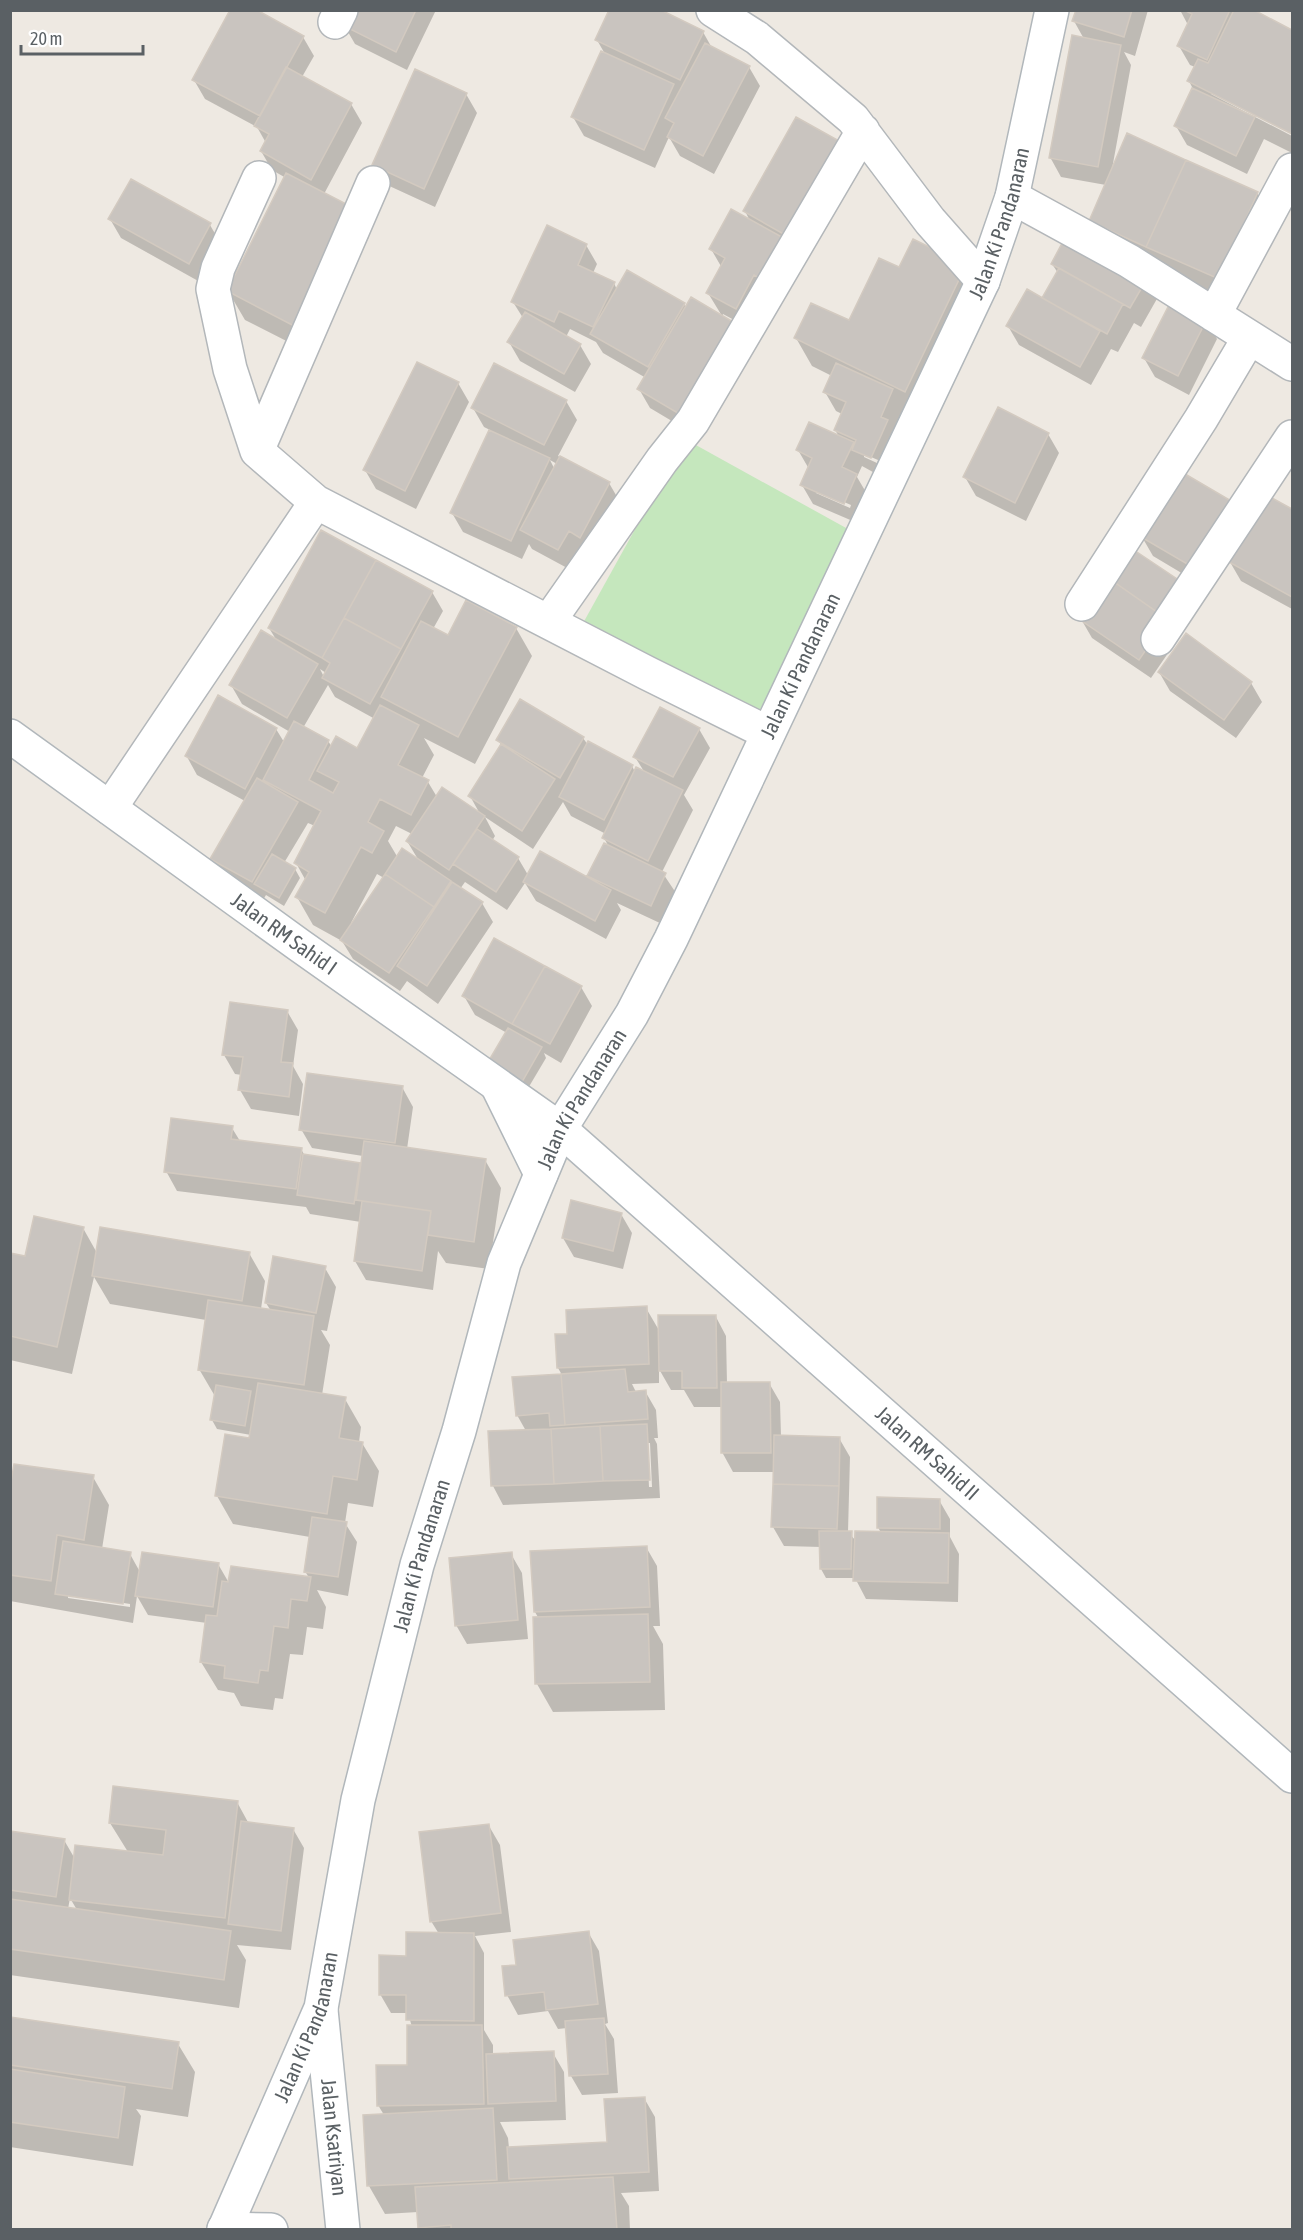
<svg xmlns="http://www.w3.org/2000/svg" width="1303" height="2240" viewBox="0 0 1303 2240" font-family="'Asap Condensed',sans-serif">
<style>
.green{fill:#c5e7bd}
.shadow{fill:#0003;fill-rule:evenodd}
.building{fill:#c9c4bf;stroke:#d3cac0;stroke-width:1.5}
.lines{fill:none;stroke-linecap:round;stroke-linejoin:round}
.street-casing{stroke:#b3b7ba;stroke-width:36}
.secondary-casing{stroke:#b1b7bb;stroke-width:36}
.street{stroke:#fff;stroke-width:33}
.secondary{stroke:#fff;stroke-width:33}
.labels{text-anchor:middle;stroke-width:5;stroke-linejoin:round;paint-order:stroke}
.street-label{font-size:21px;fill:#5a6064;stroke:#fff}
</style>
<rect width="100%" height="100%" fill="#eee9e2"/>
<!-- green -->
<path class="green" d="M685,439L857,534L754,720L582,625Z"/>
<!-- shadow -->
<path class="shadow" d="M351,10H436L407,70L355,44L344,25Z
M1077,10H1148L1135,56L1124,52L1131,65L1112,169L1257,193L1273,221L1235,306L1164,275L1090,221L1106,185L1061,177L1050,157L1084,39L1074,21Z
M1180,10H1251L1292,31V132L1211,91V94L1292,136V153L1264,139L1247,174L1187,145L1176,126L1193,89L1189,81L1195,67L1190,65L1179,46L1188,25Z
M703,32L712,48L749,67L760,86L714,174L680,156L669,137L655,168L584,136L573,117L605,54L597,40Z
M303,37L314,56L302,77L351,104L362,123L324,194L353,209L369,237L310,353L245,320L228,291L286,178L272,170L261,151L266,143L257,127L205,99L194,80Z
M466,94L477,113L435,207L385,184L374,165Z
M840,143L747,327L723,314L722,317L692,433L650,408L639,389L646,378L603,353L596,342L570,329L566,337L580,345L591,364L575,392L520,361L509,342L523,318L513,302L586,245L597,264L593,273L614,283L617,290L684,304L686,308L722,316L708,293L722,268L711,249L750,221L745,211Z
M110,219L210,225L221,244L200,282L121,238Z
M1069,234L1158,297L1141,327L1134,323L1118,352L1111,349L1091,385L1019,345L1008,326L1043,300L1058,273L1052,264Z
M914,241L981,294L922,419L903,410L893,432L882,477L862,466L857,477L867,494L855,522L813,504L802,485L809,469L798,450L840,438L835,430L842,414L836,411L825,392L832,376L812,366L796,338L850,322L900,269ZM864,454L878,460L877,463L864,457ZM816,490L851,505L850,508L816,493Z
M1206,320L1217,339L1189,395L1155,377L1144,358Z
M458,383L469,402L416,509L376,489L365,470Z
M566,401L577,420L558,456L609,483L620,502L569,569L532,549L529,544L522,559L463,532L452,513L490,430L484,427L473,408ZM550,460L557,464L554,468Z
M1048,434L1059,453L1026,521L976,496L965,477Z
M1180,473L1205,587L1153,556L1142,537Z
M1266,496L1292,511V609L1241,581L1230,562Z
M432,592L443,611L433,629L448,637L516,628L532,656L475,764L424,738L434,755L422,778L428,782L437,797L480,814L470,796L502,746L498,740L583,738L588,745L632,766L635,772L645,773L635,757L699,729L710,748L684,795L693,810L662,872L676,893L662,924L617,903L621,910L606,939L536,901L525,883L507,910L465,882L460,889L482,903L493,922L438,1004L407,981L400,991L353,959L342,941L313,925L297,897L306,881L296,863L315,826L308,823L284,863L295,869L300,878L284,906L266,895L263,900L223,878L212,859L245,801L197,775L186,755L276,729L284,742L290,732L242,704L231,685L277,641L269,628ZM320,669L326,673L324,677ZM328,685L335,697L375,719L358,750L332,747L328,741L303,728ZM563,802L571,816L606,834L604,838L609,847L589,876L592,881L528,875L518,858L492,841L495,836L485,817L533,849ZM396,826L412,834L407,841L419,861L398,858L388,841ZM377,874L384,878L353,924L351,923Z
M1199,608L1151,678L1092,638L1081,619Z
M1186,636L1251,683L1262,702L1236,738L1170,691L1159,672Z
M495,940L581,987L592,1006L561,1063L544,1053L546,1058L527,1090L495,1071L507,1033L475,1015L464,996Z
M287,1011L298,1030L293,1066L303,1084L299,1116L251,1109L240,1090L242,1075L235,1074L224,1055Z
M402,1087L413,1107L407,1149L485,1160L501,1188L489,1269L446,1263L438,1251L433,1290L366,1280L355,1261L361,1222L310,1214L306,1207L177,1191L166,1171L232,1128L240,1141L301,1149L305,1156L359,1165L362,1169L363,1156L312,1148L301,1129Z
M621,1214L632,1233L623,1269L574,1257L563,1238Z
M83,1228L97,1253H249L265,1281L261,1309L271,1311L266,1303L325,1268L336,1287L327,1331L321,1330L330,1345L322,1395L345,1399L361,1427L359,1442L362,1443L379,1471L373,1507L348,1503L345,1523L357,1542L348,1596L317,1590L326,1607L323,1629L307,1627L303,1655L290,1654L283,1699L275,1698L273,1710L241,1706L234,1693L218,1690L201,1662L207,1623L148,1615L137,1596L133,1623L10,1601V1498L93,1477L109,1505L102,1549L130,1554L140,1572L218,1564L229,1583L309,1578L305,1571L310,1537L233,1524L217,1496L251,1435L217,1429L212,1420L216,1398L199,1369L206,1320L110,1304L94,1277L72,1374L10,1360V1255L26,1258ZM68,1594L130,1604V1607L68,1598Z
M646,1308L660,1332L716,1317L726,1336L727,1383H769L780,1402L781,1436L839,1438L850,1457L848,1532L856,1541L881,1533L878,1527L939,1500L950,1519V1537L959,1554L958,1602L866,1599L855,1578H826L821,1569V1547L784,1546L773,1527L774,1472H733L722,1452V1407H694L684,1390H671L659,1369V1383L632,1384L636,1392L645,1391L656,1410L658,1438H654L657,1444L660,1498L503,1505L493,1486L490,1432L526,1431L517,1415L562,1375L558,1368L569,1335ZM647,1443H650L652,1487H649Z
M646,1547L657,1566L660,1626H653L663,1644L665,1710L553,1712L537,1684L539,1619L535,1612Z
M511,1554L522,1573L528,1639L467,1644L456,1625Z
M237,1802L249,1824L293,1829L304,1848L291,1950L237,1945L246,1960L239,2008L10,1975V1832L64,1840L75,1859L128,1852L110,1823ZM70,1898L77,1910L68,1909Z
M489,1826L500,1845L511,1932L475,1936L484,1953V2030L493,2045V2055L553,2053L564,2072L566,2120L500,2122L508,2138L509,2148L608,2143L644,2098L655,2117L659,2191L621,2193L629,2206L630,2230H421L418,2212L385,2214L369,2186L384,2115L378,2105L409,2067L412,2027L408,2013H391L380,1994L407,1957L439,1934L431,1921Z
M588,1932L599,1951L608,2023L605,2024L614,2039L618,2093L582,2095L571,2076L567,2028L558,2029L548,2011L518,2015L507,1995L518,1966Z
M10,2018L178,2044L195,2072L188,2117L136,2109L141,2116L133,2166L10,2147Z"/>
<!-- building -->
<path class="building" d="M230,10H257L304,36L260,116L192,80Z
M349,10H416L396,52L342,25Z
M609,10H661L704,31L680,80L595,40Z
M1076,10H1132L1124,37L1072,21Z
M1184,10H1230L1207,60L1177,46L1192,14Z
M1234,10H1254L1292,30V134L1187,81L1198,59L1208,63Z
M1072,35L1121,45L1098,167L1049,158Z
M705,43L750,66L703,156L667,137L674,123L665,118Z
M601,51L674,84L644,150L571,117Z
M286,67L352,103L311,180L260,151L269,134L254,126Z
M415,69L467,93L424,189L372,165Z
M1192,88L1255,117L1236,156L1174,126Z
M796,117L841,142L787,236L743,211Z
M1127,133L1186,160L1146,247L1089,221Z
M1186,160L1258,192L1219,279L1146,247Z
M286,173L354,208L294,326L227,291Z
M131,179L211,223L189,264L108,219Z
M731,209L791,242L768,283L754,275L736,309L706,293L725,258L709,249Z
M547,225L587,244L578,265L615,282L593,327L559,311L554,322L511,302Z
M1068,232L1148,277L1130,308L1051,264Z
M913,239L966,265L905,392L794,338L811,303L849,320L879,258L899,267Z
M1059,268L1123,304L1107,334L1042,298Z
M627,270L685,303L648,367L590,334Z
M1027,289L1100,331L1080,367L1006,326Z
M691,297L735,323L681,415L637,389Z
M1171,301L1207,319L1178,376L1142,358Z
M525,312L581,344L564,374L507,342Z
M417,362L459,382L405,491L363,470Z
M494,363L567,400L544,445L471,408Z
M836,363L893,389L881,417L888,420L871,458L852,450L856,440L834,430L846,402L823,392Z
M998,407L1049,433L1015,503L963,477Z
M809,422L854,442L842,467L857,474L844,504L800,485L812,458L796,450Z
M489,430L550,458L511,541L450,513Z
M560,456L610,482L580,538L569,531L558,550L520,530Z
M1180,471L1233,502L1194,568L1141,537Z
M1265,494L1292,509V597L1229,562Z
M321,530L376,560L322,658L268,628Z
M1128,546L1189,587L1167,619L1107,577Z
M376,560L433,591L401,649L344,618Z
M1107,577L1167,619L1139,660L1079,619Z
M466,600L517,627L458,737L381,697L421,621L448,635Z
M344,618L401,649L370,704L322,678L330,663L322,658Z
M261,630L318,664L287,718L229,685Z
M1186,633L1252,682L1224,720L1158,672Z
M218,695L277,728L245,789L185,756Z
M520,699L584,737L560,778L496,740Z
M380,705L419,725L398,765L429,780L411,815L380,799L368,822L384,831L372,853L361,847L325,913L295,897L309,872L294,863L321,811L263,780L294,721L329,740L309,780L333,793L339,782L317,771L336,736L357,748Z
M660,707L700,728L673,777L633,757Z
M588,741L633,765L604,820L559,797Z
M501,744L555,779L522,831L468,796Z
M636,767L683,790L648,861L602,838Z
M257,778L298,802L252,882L210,859Z
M442,787L485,816L449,870L406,841Z
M477,829L519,857L496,892L453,864Z
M604,843L666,873L651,906L587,876Z
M402,848L451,881L434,907L385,874Z
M540,851L611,890L595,921L523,882Z
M272,854L296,868L279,898L254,884Z
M385,874L434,907L389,973L340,940Z
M452,882L483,902L427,986L397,966Z
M494,938L545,966L512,1024L462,996Z
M545,966L582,986L550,1044L512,1024Z
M230,1002L288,1010L281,1062L293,1063L289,1097L238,1090L243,1057L222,1055Z
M508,1028L542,1047L522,1082L488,1062Z
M307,1073L403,1086L395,1143L299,1130Z
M171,1118L233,1126L231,1139L302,1148L296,1189L164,1172Z
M364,1141L486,1159L474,1242L428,1235L431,1211L356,1200Z
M303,1154L360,1163L354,1204L297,1195Z
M571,1200L622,1213L613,1251L562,1238Z
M362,1201L431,1211L422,1271L354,1261Z
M34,1216L84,1227L57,1347L10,1336V1253L25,1256Z
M100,1227L250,1252L242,1301L92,1276Z
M273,1256L326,1266L316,1313L265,1303Z
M208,1300L314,1316L304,1385L198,1370Z
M647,1306L649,1364L557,1368L555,1334H567L566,1310Z
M658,1315H716L717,1388H682V1371H659Z
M625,1369L628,1392L646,1390L648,1419L565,1425L561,1374Z
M561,1374L565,1425L550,1426L549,1413L516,1416L512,1377Z
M721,1382H770L771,1453H721Z
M258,1383L346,1397L339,1438L363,1442L357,1480L333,1476L327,1514L215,1496L225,1434L249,1438Z
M216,1385L251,1391L245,1426L210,1420Z
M647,1424L650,1480L603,1481L600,1426Z
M600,1426L603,1481L554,1484L551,1429Z
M551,1429L554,1484L491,1486L488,1431Z
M774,1435L840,1437L839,1486L773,1484Z
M14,1464L94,1475L84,1540L57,1535L51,1581L10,1575V1488Z
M773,1484L839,1486L837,1529L771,1527Z
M877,1497L940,1499V1529L877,1528Z
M312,1517L347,1522L338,1577L304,1572Z
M819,1531H852L851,1569H820Z
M855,1531L949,1533L948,1583L853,1581Z
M63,1541L131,1552L123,1604L55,1594Z
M647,1546L650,1607L534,1612L530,1551Z
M142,1552L219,1563L213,1607L135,1596Z
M512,1552L518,1620L455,1626L449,1558Z
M231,1566L311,1577L307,1601L291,1599L288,1628L274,1626L268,1671L260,1670L258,1683L224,1678L225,1666L200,1662L206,1615L217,1616L222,1581L228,1582Z
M648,1614L650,1682L535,1684L533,1617Z
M113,1786L238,1801L225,1918L69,1900L75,1845L163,1855L166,1830L109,1823Z
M241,1821L294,1828L281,1931L228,1924Z
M489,1824L501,1913L430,1922L419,1832Z
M10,1831L65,1839L56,1897L10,1890Z
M10,1899L231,1931L224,1980L10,1949Z
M589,1931L598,2004L546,2010L544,1992L505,1996L502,1966L516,1965L513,1940Z
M406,1932L474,1933V2021L406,2020V1995H379V1955L406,1956Z
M10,2017L179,2042L172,2089L10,2065Z
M604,2018L608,2074L569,2076L565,2021Z
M407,2025H482L484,2104L377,2106L376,2065H407Z
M554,2051L556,2101L488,2104L486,2054Z
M10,2069L125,2087L118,2138L10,2122Z
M645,2097L649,2172L509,2179L507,2147L607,2142L604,2099Z
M493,2108L497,2180L367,2186L363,2115Z
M613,2177L617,2230H451V2225L418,2228L415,2187Z"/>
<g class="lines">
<!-- street casing -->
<g class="street-casing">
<path id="street" d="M713,10L757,38L853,119L930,221L983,281
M335,22L341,10
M259,178L218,268L213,289L230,369L257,451L316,502L647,673L768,733
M1012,197L1129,261L1292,364
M1214,315L1292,170
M257,451L373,183
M1082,604L1201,419L1249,338
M549,621L662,460L693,421L863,131
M1158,639L1292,437
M110,808L316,502"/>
</g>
<!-- secondary casing -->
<g class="secondary-casing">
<g id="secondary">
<path id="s1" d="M10,736L299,945L560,1129L1292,1776"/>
<path d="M498,1087L541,1174"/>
<path id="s2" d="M321,2010L343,2230"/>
<path d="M224,2229L271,2230"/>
<path id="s3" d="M224,2230L321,2008L358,1800L417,1565L459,1431L504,1263L560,1129L632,1014L671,939L983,281L1012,197L1052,10"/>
</g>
</g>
<!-- street -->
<use href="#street" class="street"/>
<!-- secondary -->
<use href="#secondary" class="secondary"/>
</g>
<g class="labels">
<!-- street labels -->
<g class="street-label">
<text dy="7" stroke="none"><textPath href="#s3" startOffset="2164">Jalan Ki Pandanaran</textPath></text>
<text dy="7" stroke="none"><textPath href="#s3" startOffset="1678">Jalan Ki Pandanaran</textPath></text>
<text dy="7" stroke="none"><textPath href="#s1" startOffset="338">Jalan RM Sahid I</textPath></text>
<text dy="7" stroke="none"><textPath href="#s3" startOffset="1192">Jalan Ki Pandanaran</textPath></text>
<text dy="7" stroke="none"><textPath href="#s1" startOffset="1166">Jalan RM Sahid II</textPath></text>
<text dy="7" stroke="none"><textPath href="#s3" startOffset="706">Jalan Ki Pandanaran</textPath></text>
<text dy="7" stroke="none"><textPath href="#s3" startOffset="220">Jalan Ki Pandanaran</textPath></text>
<text dy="7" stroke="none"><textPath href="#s2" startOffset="128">Jalan Ksatriyan</textPath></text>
</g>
</g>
<!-- border -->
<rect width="1303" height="2240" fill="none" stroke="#5a6064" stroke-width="24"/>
<!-- scale -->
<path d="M21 45v9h122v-9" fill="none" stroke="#5a6064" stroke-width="3"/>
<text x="30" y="45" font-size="18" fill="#5a6064" stroke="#ffffff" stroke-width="4.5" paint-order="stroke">20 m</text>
</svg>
